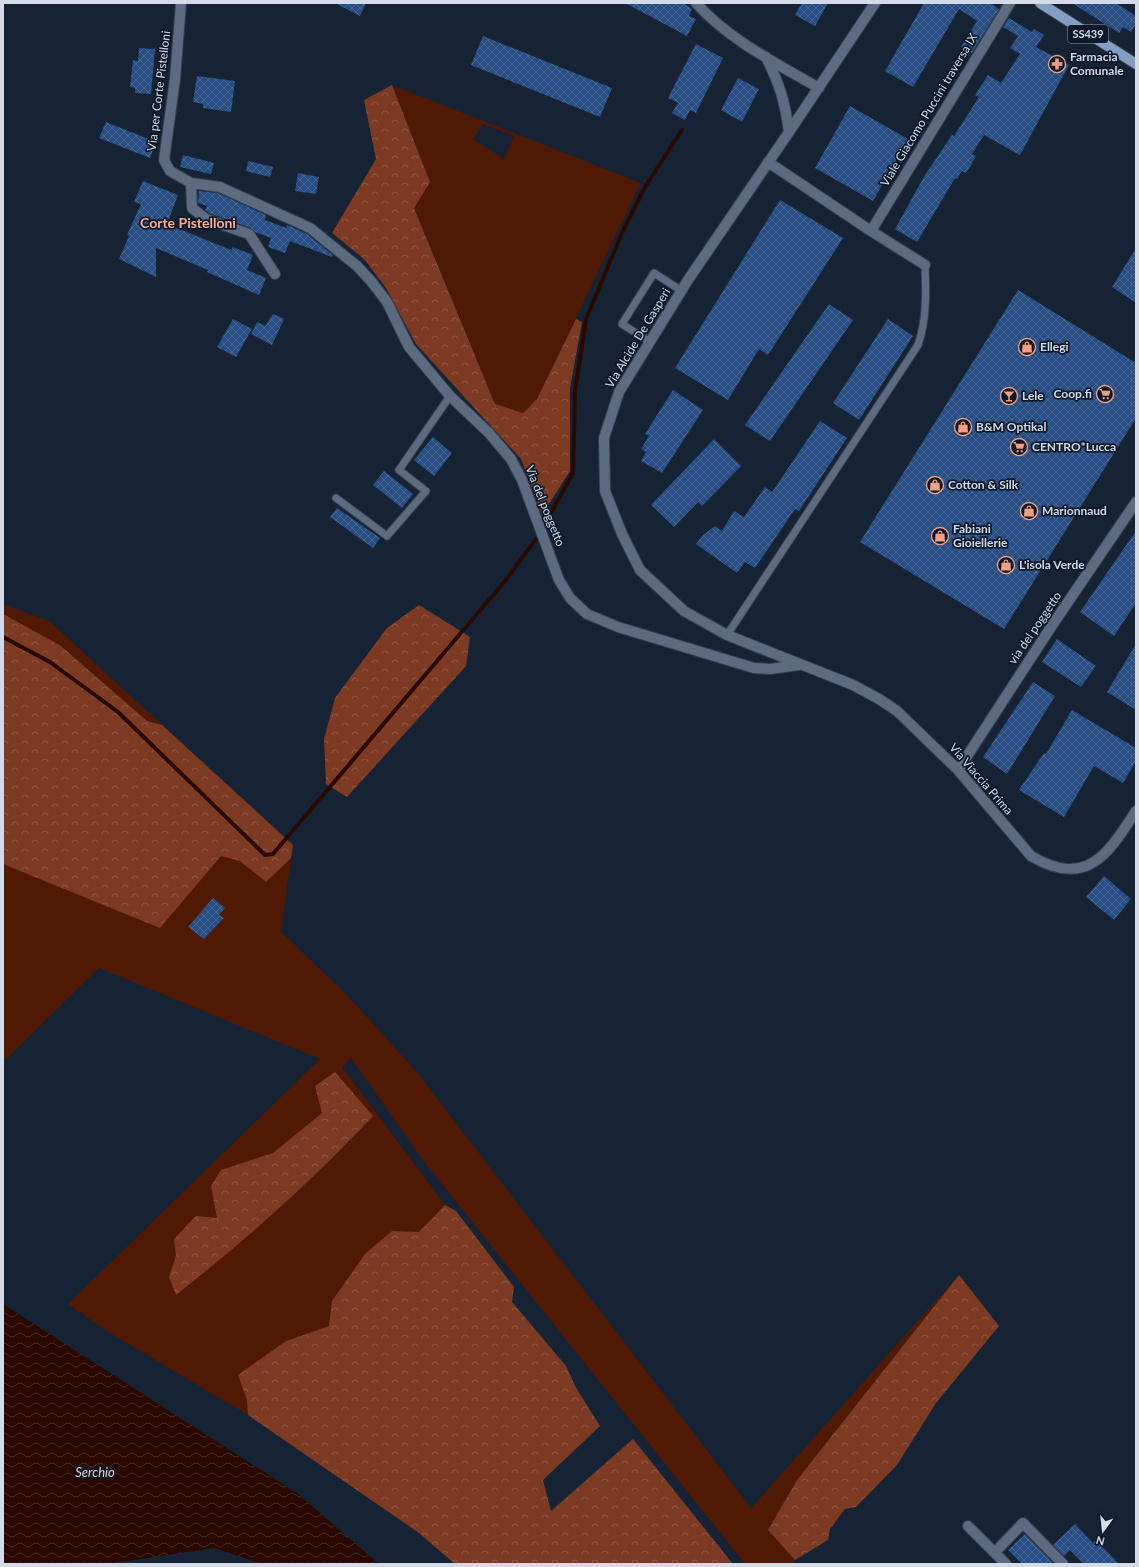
<svg xmlns="http://www.w3.org/2000/svg" width="1139" height="1567" viewBox="0 0 1139 1567" font-family="Lato,sans-serif">
<style>
.green{fill:#501904;fill-rule:evenodd}
.forest{fill:url(#forest-crowns)}
.water{fill:url(#water-waves)}
.lines{fill:none;stroke-linecap:round;stroke-linejoin:round}
.stream{stroke:#290800;stroke-width:4}
.building{fill:url(#building-cross-hatch)}
.service-casing{stroke:#353e4d;stroke-width:9}
.minor-casing{stroke:#353e4d;stroke-width:12}
.primary-casing{stroke:#353e4d;stroke-width:12}
.service{stroke:#5c6b80;stroke-width:7}
.minor{stroke:#5c6b80;stroke-width:10}
.primary{stroke:#849ec3;stroke-width:10}
.labels{text-anchor:middle;stroke-width:3.5;stroke-linejoin:round;paint-order:stroke}
.shield{fill:#0d192a;stroke:#97a1ae;stroke-width:1}
.shield-label{font-size:11px;font-weight:bold;fill:#d2dbe7}
.poi-label{font-size:12px;font-weight:bold;fill:#d2dbe7;stroke:#0d192a;text-anchor:start}
.street-label{font-size:12px;fill:#d2dbe7;stroke:#0d192a}
.water-label{font-size:13px;font-style:italic;fill:#f3cabb;stroke:#0d192a}
.quarter-label{font-size:14px;font-weight:bold;fill:#fbad91;stroke:#0d192a}
</style>
<defs>
<pattern id="forest-crowns" width="20" height="18" patternUnits="userSpaceOnUse"><rect width="20" height="18" fill="#7c3a22"/><path d="M2 6a3 3 0 1 1 6 0M12 15a3 3 0 1 1 6 0" fill="none" stroke="#8e5642"/></pattern>
<pattern id="water-waves" width="16" height="10" patternUnits="userSpaceOnUse"><rect width="16" height="10" fill="#290800"/><path d="M0 5q4-4 8 0t8 0" fill="none" stroke="#472b25"/></pattern>
<pattern id="building-cross-hatch" width="8" height="8" patternUnits="userSpaceOnUse"><rect width="8" height="8" fill="#284d83"/><path d="M0 0l8 8M0 8l8-8" fill="none" stroke="#466695"/></pattern>
</defs>
<rect width="100%" height="100%" fill="#162334"/>
<!-- green -->
<path class="green" d="M392,85L641,183L537,399L523,413L495,404L414,207L430,182ZM483,124L514,136L504,159L473,139Z
M3,604L49,621L293,845L281,932L345,993L416,1071L751,1508L959,1275L797,1480L768,1530L795,1560L791,1564H745L423,1160L351,1058L342,1067L445,1205L419,1232L392,1231L332,1301L329,1326L286,1341L239,1375L247,1400L248,1415L110,1333L68,1304L320,1059L99,968L3,1062Z"/>
<!-- forest -->
<path class="forest" d="M392,85L430,182L414,208L495,404L523,413L537,399L576,319L582,322L570,388V471L542,515L521,459L416,344L386,288L364,259L332,233L376,159L364,100Z
M419,605L470,637L466,666L347,797L326,784L324,739L335,698L387,628Z
M3,614L61,646L147,721L162,725L293,845L291,858L266,882L240,861L221,856L160,928L3,864Z
M335,1072L373,1116C312,1181 246,1240 176,1295L169,1277L176,1256L174,1239L196,1216L217,1218L211,1186L221,1170L273,1153L322,1113L315,1086Z
M445,1205L456,1211L514,1287L512,1302L566,1366L575,1386L600,1426L543,1480L551,1511L633,1439L733,1564H455L419,1533L248,1415L247,1400L238,1375L286,1341L329,1326L332,1301L365,1254L392,1231L419,1232Z
M959,1275L999,1326L936,1403L897,1465L856,1507L845,1509L830,1529L828,1540L795,1560L768,1530L797,1480Z"/>
<!-- water -->
<path class="water" d="M3,1304L297,1493L379,1564H262L214,1548L108,1564H3Z"/>
<g class="lines">
<!-- stream -->
<path class="stream" d="M546,522L573,473L575,391L586,319L622,233L645,187L682,130
M3,637L50,662L118,712L265,855L273,854L505,581L536,539"/>
</g>
<!-- building -->
<path class="building" d="M335,3H366L360,16Z
M625,3H683L692,9L689,16L696,19L687,36Z
M802,3H828L815,26L795,15Z
M924,3H990L999,9L972,53L961,47L977,21L959,9L913,87L885,71Z
M1072,3H1116L1136,16V24L1131,32L1123,27L1119,33Z
M1009,18L1032,32L1034,29L1044,35L1036,47L1069,65L1020,155L984,135L972,154L976,156L971,165L966,173L962,171L957,179L955,178L917,242L895,229L925,175L952,135L954,136L979,97L975,95L988,75L1001,83L1020,54L1010,48L1018,36L1003,27Z
M483,36L612,88L600,117L471,65Z
M696,44L723,58L696,113L690,110L685,120L672,113L678,103L668,98Z
M139,48L155,49L151,94L135,93V88L130,87L133,60L138,61Z
M197,76L235,81L231,112L203,108V104L193,102Z
M738,78L759,89L742,122L721,110Z
M850,106L908,139L873,201L815,168Z
M106,122L156,142L150,158L99,138Z
M183,155L214,163L211,174L180,167Z
M248,161L273,167L270,177L246,171Z
M298,173L319,177L316,194L295,191Z
M143,181L178,195L167,224L231,250L233,247L253,255L247,270L266,278L259,295L207,272L208,270L156,248V277L119,259L129,236L127,235L141,204L134,202Z
M199,191L218,193L266,215L265,220L286,228L287,225L307,234L333,255L332,257L290,241L285,253L268,247L271,238L255,232L251,228L209,213L205,210L207,206L198,203Z
M780,200L843,238L768,355L759,349L728,400L675,368Z
M1136,248V303L1112,287Z
M1018,290L1136,363V418L1004,629L860,542Z
M829,304L853,320L770,441L745,425Z
M273,314L284,319L272,345L251,334L257,322L265,326Z
M233,319L252,329L236,357L217,347Z
M888,319L913,336L859,420L833,403Z
M673,390L703,410L662,473L641,461L646,452L641,449L649,436L645,434Z
M820,421L847,438L799,511L795,509L755,568L745,562L737,573L696,544L703,535L715,526L722,531L734,511L744,517L765,487L772,492Z
M433,437L452,453L434,476L414,460Z
M714,439L741,466L702,506L698,502L674,527L651,505Z
M384,471L413,494L402,508L373,485Z
M337,508L380,538L373,548L330,517Z
M1136,531V603L1114,636L1080,612Z
M1057,639L1096,666L1081,687L1042,662Z
M1136,644V710L1107,692Z
M1033,682L1055,696L1007,774L983,757Z
M1072,710L1136,748V761L1123,783L1094,766L1064,817L1019,790L1044,753L1046,754Z
M1104,876L1131,899L1114,920L1086,897Z
M213,898L225,908L219,915L224,918L204,939L188,927Z
M1075,1524L1093,1543L1096,1540L1119,1564H1084L1070,1550L1064,1556L1053,1545Z
M1025,1534L1054,1564H1022L1008,1550Z"/>
<g class="lines">
<!-- service casing -->
<g class="service-casing">
<path id="service" d="M650,342L622,324L654,273L682,291
M336,498L387,536L426,491L399,470L450,396
M727,635L918,345C927,319 926,292 925,265"/>
</g>
<!-- minor casing -->
<g class="minor-casing">
<path id="minor" d="M181,3L175,79L164,160L170,171L191,183L220,187L310,228L357,266L371,281L387,302L409,347L450,396L489,433L511,459L522,480L559,580L570,598L587,614L618,627L754,668L770,669L799,665
M696,3C729,40 776,63 819,88
M875,3L789,132L688,280L619,392L604,438L605,491L622,534L640,570L684,611L727,635L853,685L879,699L897,711L958,770L1031,856C1087,889 1108,854 1136,811
M766,57C780,85 785,102 789,132
M768,162L871,231L925,265
M191,183L192,208L206,219L249,234L275,274
M871,231L1010,3
M958,770L1053,624L1136,502
M968,1526L1006,1564
M1000,1547L1023,1523L1063,1564"/>
</g>
<!-- primary casing -->
<g class="primary-casing">
<path id="primary" d="M1040,3L1136,64"/>
</g>
<!-- service -->
<use href="#service" class="service"/>
<!-- minor -->
<use href="#minor" class="minor"/>
<!-- primary -->
<use href="#primary" class="primary"/>
</g>
<!-- icons -->
<defs>
<g id="pharmacy-ring" transform="scale(0.9)"><circle r="9.5" fill="#0d192a" stroke="#f39f82" stroke-width="1.5"/><path d="M-2-6h4v4h4v4h-4v4h-4v-4h-4v-4h4Z" fill="#f39f82"/></g>
<g id="shop-ring" transform="scale(0.9)"><circle r="9.5" fill="#0d192a" stroke="#f39f82" stroke-width="1.5"/><path d="M-5-2.5h2.3a2.7 3.5 0 0 1 5.4 0H5L5.5 6h-11ZM-1.5-2.5h3a1.5 2.3 0 0 0-3 0Z" fill="#f39f82"/></g>
<g id="supermarket-ring" transform="scale(0.9)"><circle r="9.5" fill="#0d192a" stroke="#f39f82" stroke-width="1.5"/><path d="M-6-5.5h2.5l.6 2H6L4.5 2H-2.5L-4.4-4H-6ZM-1.5 3.2a1.3 1.3 0 1 0 .1 0ZM3 3.2a1.3 1.3 0 1 0 .1 0Z" fill="#f39f82"/></g>
<g id="bar-ring" transform="scale(0.9)"><circle r="9.5" fill="#0d192a" stroke="#f39f82" stroke-width="1.5"/><path d="M-6-5H6L.8 .8V4.5H3.5V6h-7V4.5H-.8V.8Z" fill="#f39f82"/></g>
</defs>
<g fill-rule="evenodd">
<use href="#pharmacy-ring" x="1057" y="64"/>
<use href="#shop-ring" x="1027" y="347"/>
<use href="#supermarket-ring" x="1105" y="394"/>
<use href="#bar-ring" x="1009" y="396"/>
<use href="#shop-ring" x="963" y="427"/>
<use href="#supermarket-ring" x="1019" y="447"/>
<use href="#shop-ring" x="935" y="485"/>
<use href="#shop-ring" x="1029" y="511"/>
<use href="#shop-ring" x="940" y="536"/>
<use href="#shop-ring" x="1006" y="565"/>
</g>
<g class="labels">
<!-- shield labels -->
<rect class="shield" x="1068" y="25" width="40" height="18" rx="3"/>
<g class="shield-label">
<text x="1088" y="38">SS439</text>
</g>
<!-- poi labels -->
<g class="poi-label">
<text x="1070" y="61">Farmacia<tspan x="1070" dy="14">Comunale</tspan></text>
<text x="1040" y="351">Ellegi</text>
<text x="1092" y="398" text-anchor="end">Coop.fi</text>
<text x="1022" y="400">Lele</text>
<text x="976" y="431">B&amp;M Optikal</text>
<text x="1032" y="451">CENTRO*Lucca</text>
<text x="948" y="489">Cotton &amp; Silk</text>
<text x="1042" y="515">Marionnaud</text>
<text x="953" y="533">Fabiani<tspan x="953" dy="14">Gioiellerie</tspan></text>
<text x="1019" y="569">L'isola Verde</text>
</g>
<!-- street labels -->
<g class="street-label">
<text transform="translate(159 91) rotate(-83)" y="4">Via per Corte Pistelloni</text>
<text transform="translate(929 110) rotate(-59)" y="4">Viale Giacomo Puccini traversa IX</text>
<text transform="translate(638 338) rotate(-59)" y="4">Via Alcide De Gasperi</text>
<text transform="translate(545 506) rotate(68)" y="4">Via del poggetto</text>
<text transform="translate(1035 628) rotate(-56)" y="4">via del poggetto</text>
<text transform="translate(981 779) rotate(49)" y="4">Via Viaccia Prima</text>
</g>
<!-- water labels -->
<g class="water-label">
<text x="95" y="1477">Serchio</text>
</g>
<!-- quarter labels -->
<g class="quarter-label">
<text x="188" y="228">Corte Pistelloni</text>
</g>
</g>
<!-- border -->
<rect width="1139" height="1567" fill="none" stroke="#d2dbe7" stroke-width="8"/>
<!-- north arrow -->
<g transform="translate(1103 1531) rotate(195)" stroke="#0d192a" stroke-width="3" paint-order="stroke">
<path d="M0-3L7 15L0 10L-7 15Z" fill="#d2dbe7"/>
<text y="-6" font-size="11" font-weight="bold" text-anchor="middle" fill="#d2dbe7">N</text>
</g>
</svg>
